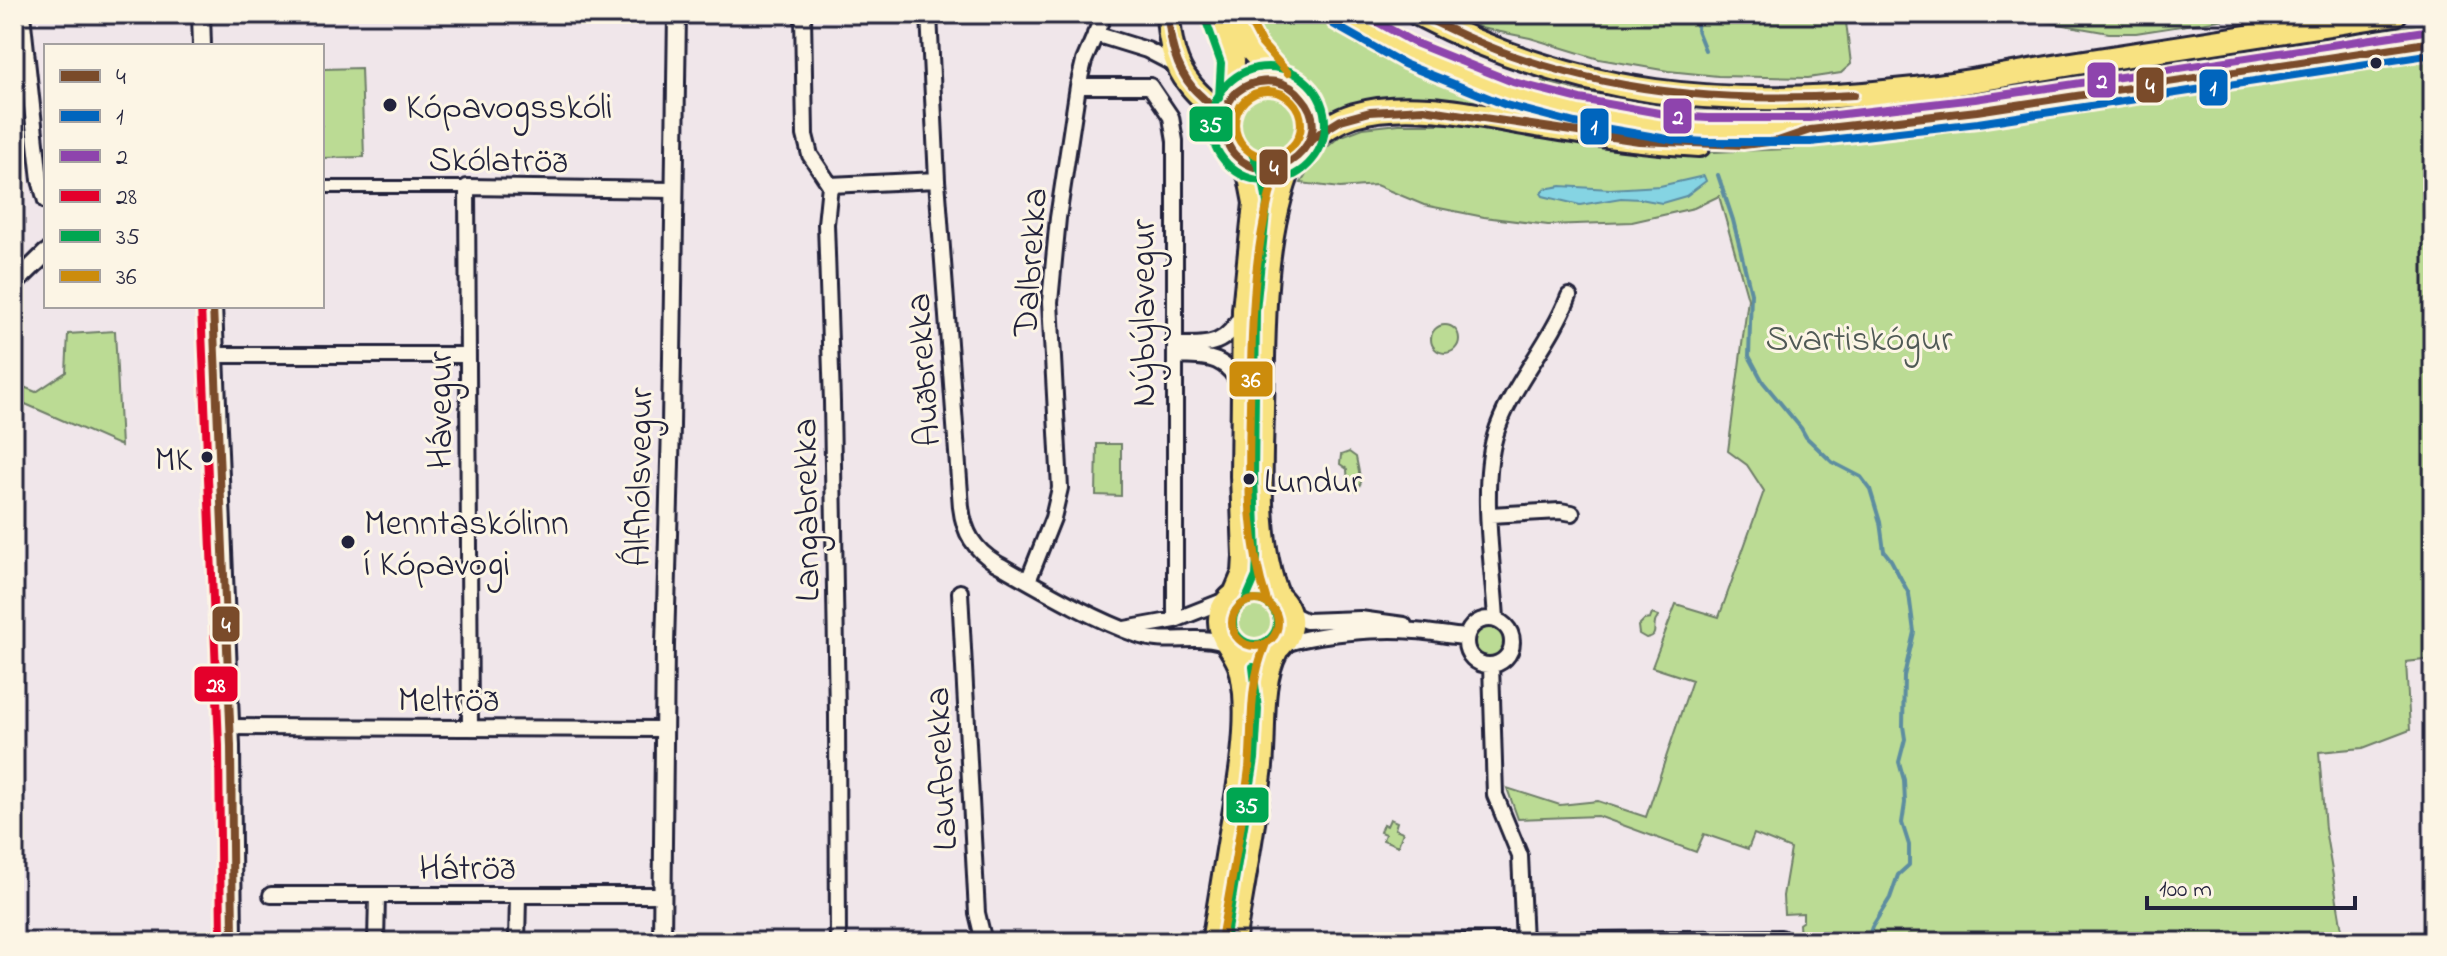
<svg xmlns="http://www.w3.org/2000/svg" width="2447" height="956" viewBox="0 0 2447 956" font-family="'Indie Flower',sans-serif">
<style>
.green{fill:#bbdb94;stroke:#6e7e68;stroke-width:2}
.water{fill:#85d4e3;stroke:#5d8da0;stroke-width:2}
.lines{fill:none;stroke-linecap:round;stroke-linejoin:round}
.stream{stroke:#5d8da0;stroke-width:4}
.pedestrian-casing{stroke:#22223b;stroke-width:16}
.minor-casing{stroke:#22223b;stroke-width:20}
.tertiary-casing{stroke:#22223b;stroke-width:22}
.primary-casing{stroke:#22223b;stroke-width:28}
.pedestrian{stroke:#fcf5e5;stroke-width:10}
.minor{stroke:#fcf5e5;stroke-width:14}
.tertiary{stroke:#fcf5e5;stroke-width:16}
.primary{stroke:#f8e281;stroke-width:22}
.bus-1-casing{stroke:#fcf5e5;stroke-width:14}
.bus-2-casing{stroke:#fcf5e5;stroke-width:14}
.bus-3-casing{stroke:#fcf5e5;stroke-width:14}
.bus-4-casing{stroke:#fcf5e5;stroke-width:14}
.bus-5-casing{stroke:#fcf5e5;stroke-width:14}
.bus-6-casing{stroke:#fcf5e5;stroke-width:14}
.bus-1{stroke:#7a4b2a;stroke-width:8}
.bus-2{stroke:#0065bd;stroke-width:8}
.bus-3{stroke:#8e44ad;stroke-width:8}
.bus-4{stroke:#e4002b;stroke-width:8}
.bus-5{stroke:#00a651;stroke-width:8}
.bus-6{stroke:#cc8c0c;stroke-width:8}
.bus-dot{fill:#22223b;stroke:#fcf5e5;stroke-width:3}
.labels{text-anchor:middle;stroke-width:6;stroke-linejoin:round;paint-order:stroke}
.bus-label{font-size:34px;fill:#22223b;stroke:#fcf5e5;text-anchor:end}
.poi-label{font-size:36px;fill:#22223b;stroke:#fcf5e5;text-anchor:start}
.street-label{font-size:36px;fill:#22223b;stroke:#fcf5e5}
.park-label{font-size:36px;fill:#505a56;stroke:#fcf5e5}
.line-badge{stroke:#fcf5e5;stroke-width:3}
.badge-label{font-size:22px;text-anchor:middle;font-weight:bold;fill:#fff}
</style>
<rect width="100%" height="100%" fill="#f0e6ea"/>
<filter id="ink" filterUnits="userSpaceOnUse"><feTurbulence type="fractalNoise" baseFrequency=".0125" numOctaves="2"/><feDisplacementMap in="SourceGraphic" scale="16" xChannelSelector="R" yChannelSelector="G"/><feConvolveMatrix kernelMatrix="1 2 1 2 8 2 1 2 1" color-interpolation-filters="sRGB"/></filter>
<g filter="url(#ink)">
<!-- green -->
<path class="green" d="M1245,14H1326L1412,68L1527,112L1528,117L1365,102L1335,110L1323,117C1310,75 1295,84 1271,57C1260,45 1252,29 1245,14Z
M1454,14H1845L1851,64L1841,73L1808,78L1718,76L1668,71L1599,59L1530,38L1481,28Z
M2030,14H2258L2136,33H2109L2035,20Z
M2433,23V31C2300,49 2168,71 2036,90C1990,97 1944,107 1898,113C1779,128 1659,122 1543,89L1541,83L1542,81C1627,108 1724,119 1813,110C1869,104 1925,95 1982,88C2132,69 2282,43 2433,23Z
M2433,58V90L2426,88L2433,114V659L2406,662L2410,730L2363,748L2319,752L2325,829L2344,942H1807V937L1800,938L1799,924L1803,921V913L1784,914L1783,896L1791,849L1754,834L1748,849L1704,834L1696,852L1598,816L1518,819L1507,788L1560,805L1598,801L1646,817L1692,680L1652,667L1676,604L1719,617L1764,491L1747,465L1728,451L1748,299L1719,196L1694,208L1632,222L1548,225L1484,217L1424,205L1376,185L1340,188L1301,183L1318,155L1339,137L1363,128L1399,124H1468L1689,153L1788,149L1856,141L2054,107L2208,85L2346,71Z
M361,68L364,157L322,158V69Z
M1237 124a31 31 0 1 1 62 0a31 31 0 1 1-62 0Z
M1431 339a14 14 0 1 1 28 0a14 14 0 1 1-28 0Z
M115,331L121,446L14,399V383L36,392L66,372L68,334Z
M1097,444H1121V496L1096,495Z
M1349,452L1356,457L1361,482L1358,489L1355,491L1348,489L1347,469L1340,464L1341,455Z
M1236 623a19 19 0 1 1 38 0a19 19 0 1 1-38 0Z
M1652,614L1658,616C1658,619 1655,620 1655,623C1653,631 1658,636 1646,638L1639,634L1638,626L1644,620L1650,619Z
M1473 642a17 17 0 1 1 34 0a17 17 0 1 1-34 0Z
M1390,819L1397,822L1395,829L1403,832L1398,846L1383,840L1385,834L1380,832L1383,824L1387,826Z"/>
<!-- water -->
<path class="water" d="M1704,176L1706,181L1686,196L1662,203L1640,199L1621,198L1580,205L1543,196L1541,193L1544,189L1561,186L1610,189L1660,186Z"/>
<g class="lines">
<!-- stream -->
<path class="stream" d="M1698,14L1697,30L1705,50
M1718,175L1733,220L1751,293L1749,356L1763,382L1801,428L1806,437L1832,462L1861,477L1870,489L1880,522L1884,551L1891,560L1909,594L1914,632L1904,676L1903,726L1905,739L1899,762L1904,780L1905,803L1902,823L1909,845V865L1898,875L1890,898L1872,927L1867,942"/>
<!-- pedestrian casing -->
<g class="pedestrian-casing">
<path id="pedestrian" d="M322,187H467"/>
</g>
<!-- minor casing -->
<g class="minor-casing">
<path id="minor" d="M22,14L40,180L46,201
M803,14L805,135L810,155L830,185
M929,14L937,180L961,507C964,533 974,549 996,563C1040,588 1094,620 1141,636C1170,645 1199,633 1227,644
M1095,34L1147,50L1178,66
M1078,86H1150L1171,117L1175,141V620
M830,185L826,224L832,402L837,716L838,942
M830,185L937,180
M1175,345C1209,345 1225,347 1242,314
M215,355H468
M1175,356C1208,357 1225,355 1241,387
M1490,515L1560,511L1572,513
M1028,581L1053,518L1060,488L1050,302L1058,218L1078,86L1084,61L1104,14
M960,592L977,913L984,942
M1289,613L1306,621L1360,619L1404,625
M1466 642a23 23 0 1 1 46 0a23 23 0 1 1-46 0Z
M1496,619C1493,564 1480,489 1495,436C1509,388 1550,345 1569,296
M1125,629L1175,620L1228,599
M1282,645C1317,633 1378,628 1415,631C1432,632 1449,636 1466,637
M1491,665L1495,795L1520,856L1524,941
M231,727L664,729
M470,728L467,187L673,190
M271,895H663
M376,942L377,895
M517,942L518,896
M1394,942L1781,938"/>
</g>
<!-- tertiary casing -->
<g class="tertiary-casing">
<path id="tertiary" d="M201,14L202,46
M14,284L46,253
M213,306L231,746L233,942
M662,942L665,645L671,426L677,14"/>
</g>
<!-- primary casing -->
<g class="primary-casing">
<path id="primary" d="M1168,14C1169,37 1174,65 1189,83C1197,95 1210,102 1217,115C1223,126 1223,138 1230,149C1248,176 1291,175 1307,146C1341,82 1227,47 1223,126
M1216,14L1233,61L1231,99
M1232,14L1252,51L1279,81
M1339,14L1408,53L1509,93L1577,111L1675,128L1707,130H1810L1977,111L2433,42
M1418,14C1580,98 1726,110 1905,90C1963,84 2021,72 2078,63C2183,46 2289,30 2395,14
M1308,144C1321,131 1335,121 1354,115C1411,98 1484,117 1542,126C1594,135 1646,142 1699,145
M1235,594L1244,573L1245,556L1242,476L1244,310L1255,203L1250,177L1241,160
M1278,597C1255,542 1261,469 1262,409C1264,330 1261,237 1292,162
M1213,942C1220,902 1226,861 1233,821C1240,779 1248,736 1245,693C1244,686 1243,676 1241,669C1236,649 1215,636 1221,613C1228,590 1256,581 1276,595C1310,621 1278,674 1233,650
M1233,942C1243,883 1254,825 1261,766C1265,729 1259,683 1276,651"/>
</g>
<!-- pedestrian -->
<use href="#pedestrian" class="pedestrian"/>
<!-- minor -->
<use href="#minor" class="minor"/>
<!-- tertiary -->
<use href="#tertiary" class="tertiary"/>
<!-- primary -->
<use href="#primary" class="primary"/>
<!-- bus-1 casing -->
<g class="bus-1-casing">
<path id="bus-1" d="M1168,14C1170,41 1175,67 1193,88C1200,96 1209,102 1214,111C1224,125 1223,143 1235,155C1275,195 1338,138 1302,98C1296,90 1287,84 1277,82C1259,79 1238,85 1229,102C1226,109 1225,119 1223,126
M1418,14C1453,31 1488,48 1526,60C1635,96 1740,102 1854,95
M1308,144L1320,133L1341,120L1370,112L1423,109L1639,141L1743,145L1778,141L1810,130L1977,111L2433,42
M213,306L231,746L233,942"/>
</g>
<!-- bus-2 casing -->
<g class="bus-2-casing">
<path id="bus-2" d="M1333,24L1404,64L1506,105L1575,123L1673,140L1707,142H1811L1978,123L2433,54"/>
</g>
<!-- bus-3 casing -->
<g class="bus-3-casing">
<path id="bus-3" d="M1363,14L1413,42L1513,82L1580,99L1676,116L1707,118H1809L1975,99L2431,30"/>
</g>
<!-- bus-4 casing -->
<g class="bus-4-casing">
<path id="bus-4" d="M201,306L219,746L221,942"/>
</g>
<!-- bus-5 casing -->
<g class="bus-5-casing">
<path id="bus-5" d="M1205,18L1221,63L1219,98
M1211 124a57 57 0 1 1 114 0a57 57 0 1 1-114 0Z
M1246,599L1256,576L1257,557L1254,476L1256,311L1267,203L1262,174L1252,154
M1233 622a22 22 0 1 1 44 0a22 22 0 1 1-44 0Z
M1225,942L1255,759L1258,709L1253,667"/>
</g>
<!-- bus-6 casing -->
<g class="bus-6-casing">
<path id="bus-6" d="M1246,14L1262,44L1288,73
M1235 124a33 33 0 1 1 66 0a33 33 0 1 1-66 0Z
M1232 623a23 23 0 1 1 46 0a23 23 0 1 1-46 0Z
M1267,601C1245,537 1249,473 1250,406C1252,322 1252,239 1281,158
M1221,940C1231,883 1242,826 1249,768C1253,727 1248,686 1265,646"/>
</g>
<!-- bus-1 -->
<use href="#bus-1" class="bus-1"/>
<!-- bus-2 -->
<use href="#bus-2" class="bus-2"/>
<!-- bus-3 -->
<use href="#bus-3" class="bus-3"/>
<!-- bus-4 -->
<use href="#bus-4" class="bus-4"/>
<!-- bus-5 -->
<use href="#bus-5" class="bus-5"/>
<!-- bus-6 -->
<use href="#bus-6" class="bus-6"/>
</g>
</g>
<!-- markers -->
<g class="bus-dot">
<circle cx="2376" cy="63" r="7"/>
<circle cx="390" cy="105" r="8"/>
<circle cx="207" cy="457" r="7"/>
<circle cx="1249" cy="479" r="7"/>
<circle cx="348" cy="542" r="8"/>
</g>
<g class="labels">
<!-- bus labels -->
<g class="bus-label">
<text x="192" y="470">MK</text>
<text x="1264" y="492" text-anchor="start">Lundur</text>
</g>
<!-- poi labels -->
<g class="poi-label">
<text x="406" y="118">Kópavogsskóli</text>
<text x="364" y="534">Menntaskólinn<tspan x="364" dy="41">í Kópavogi</tspan></text>
</g>
<!-- street labels -->
<g class="street-label">
<text transform="translate(498 158) rotate(1)" y="13">Skólatröð</text>
<text transform="translate(1028 262) rotate(-86)" y="13">Dalbrekka</text>
<text transform="translate(1141 313) rotate(-90)" y="13">Nýbýlavegur</text>
<text transform="translate(921 370) rotate(-94)" y="13">Auðbrekka</text>
<text transform="translate(438 410) rotate(-90)" y="13">Hávegur</text>
<text transform="translate(637 477) rotate(-89)" y="13">Álfhólsvegur</text>
<text transform="translate(804 510) rotate(-91)" y="13">Langabrekka</text>
<text x="448" y="711">Meltröð</text>
<text transform="translate(939 769) rotate(-93)" y="13">Laufbrekka</text>
<text x="467" y="879">Hátröð</text>
</g>
<!-- park labels -->
<g class="park-label">
<text x="1859" y="350">Svartiskógur</text>
</g>
</g>
<g class="line-badge">
<rect x="2086" y="61" width="31" height="38" rx="8" fill="#8e44ad"/>
<rect x="2135" y="66" width="30" height="38" rx="8" fill="#7a4b2a"/>
<rect x="2198" y="68" width="31" height="39" rx="8" fill="#0065bd"/>
<rect x="1662" y="97" width="31" height="38" rx="8" fill="#8e44ad"/>
<rect x="1188" y="105" width="46" height="38" rx="8" fill="#00a651"/>
<rect x="1579" y="107" width="31" height="39" rx="8" fill="#0065bd"/>
<rect x="1258" y="148" width="31" height="38" rx="8" fill="#7a4b2a"/>
<rect x="1228" y="360" width="46" height="38" rx="8" fill="#cc8c0c"/>
<rect x="211" y="605" width="30" height="38" rx="8" fill="#7a4b2a"/>
<rect x="193" y="665" width="46" height="38" rx="8" fill="#e4002b"/>
<rect x="1225" y="786" width="45" height="38" rx="8" fill="#00a651"/>
</g>
<g class="badge-label">
<text x="2102" y="88">2</text>
<text x="2150" y="93">4</text>
<text x="2213" y="95">1</text>
<text x="1678" y="124">2</text>
<text x="1211" y="132">35</text>
<text x="1594" y="134">1</text>
<text x="1274" y="175">4</text>
<text x="1251" y="387">36</text>
<text x="226" y="632">4</text>
<text x="216" y="692">28</text>
<text x="1247" y="813">35</text>
</g>
<!-- margin -->
<rect width="2447" height="956" fill="none" stroke="#fcf5e5" stroke-width="48"/>
<rect x="24" y="24" width="2399" height="908" fill="none" stroke="#22223b" stroke-width="3" filter="url(#ink)"/>
<!-- legend -->
<rect x="44" y="44" width="280" height="264" fill="#fcf5e5" stroke="#a5a1a1" stroke-width="2"/>
<rect x="60" y="70" width="40" height="12" fill="#7a4b2a" stroke="#a5a1a1" stroke-width="2"/>
<text x="116" y="84" font-size="24" fill="#22223b">4</text>
<rect x="60" y="110" width="40" height="12" fill="#0065bd" stroke="#a5a1a1" stroke-width="2"/>
<text x="116" y="124" font-size="24" fill="#22223b">1</text>
<rect x="60" y="150" width="40" height="12" fill="#8e44ad" stroke="#a5a1a1" stroke-width="2"/>
<text x="116" y="164" font-size="24" fill="#22223b">2</text>
<rect x="60" y="190" width="40" height="12" fill="#e4002b" stroke="#a5a1a1" stroke-width="2"/>
<text x="116" y="204" font-size="24" fill="#22223b">28</text>
<rect x="60" y="230" width="40" height="12" fill="#00a651" stroke="#a5a1a1" stroke-width="2"/>
<text x="116" y="244" font-size="24" fill="#22223b">35</text>
<rect x="60" y="270" width="40" height="12" fill="#cc8c0c" stroke="#a5a1a1" stroke-width="2"/>
<text x="116" y="284" font-size="24" fill="#22223b">36</text>
<!-- scale -->
<path d="M2147 896v12h208v-12" fill="none" stroke="#22223b" stroke-width="4"/>
<text x="2159" y="896" font-size="24" fill="#22223b" stroke="#fcf5e5" stroke-width="6" paint-order="stroke">100 m</text>
</svg>
